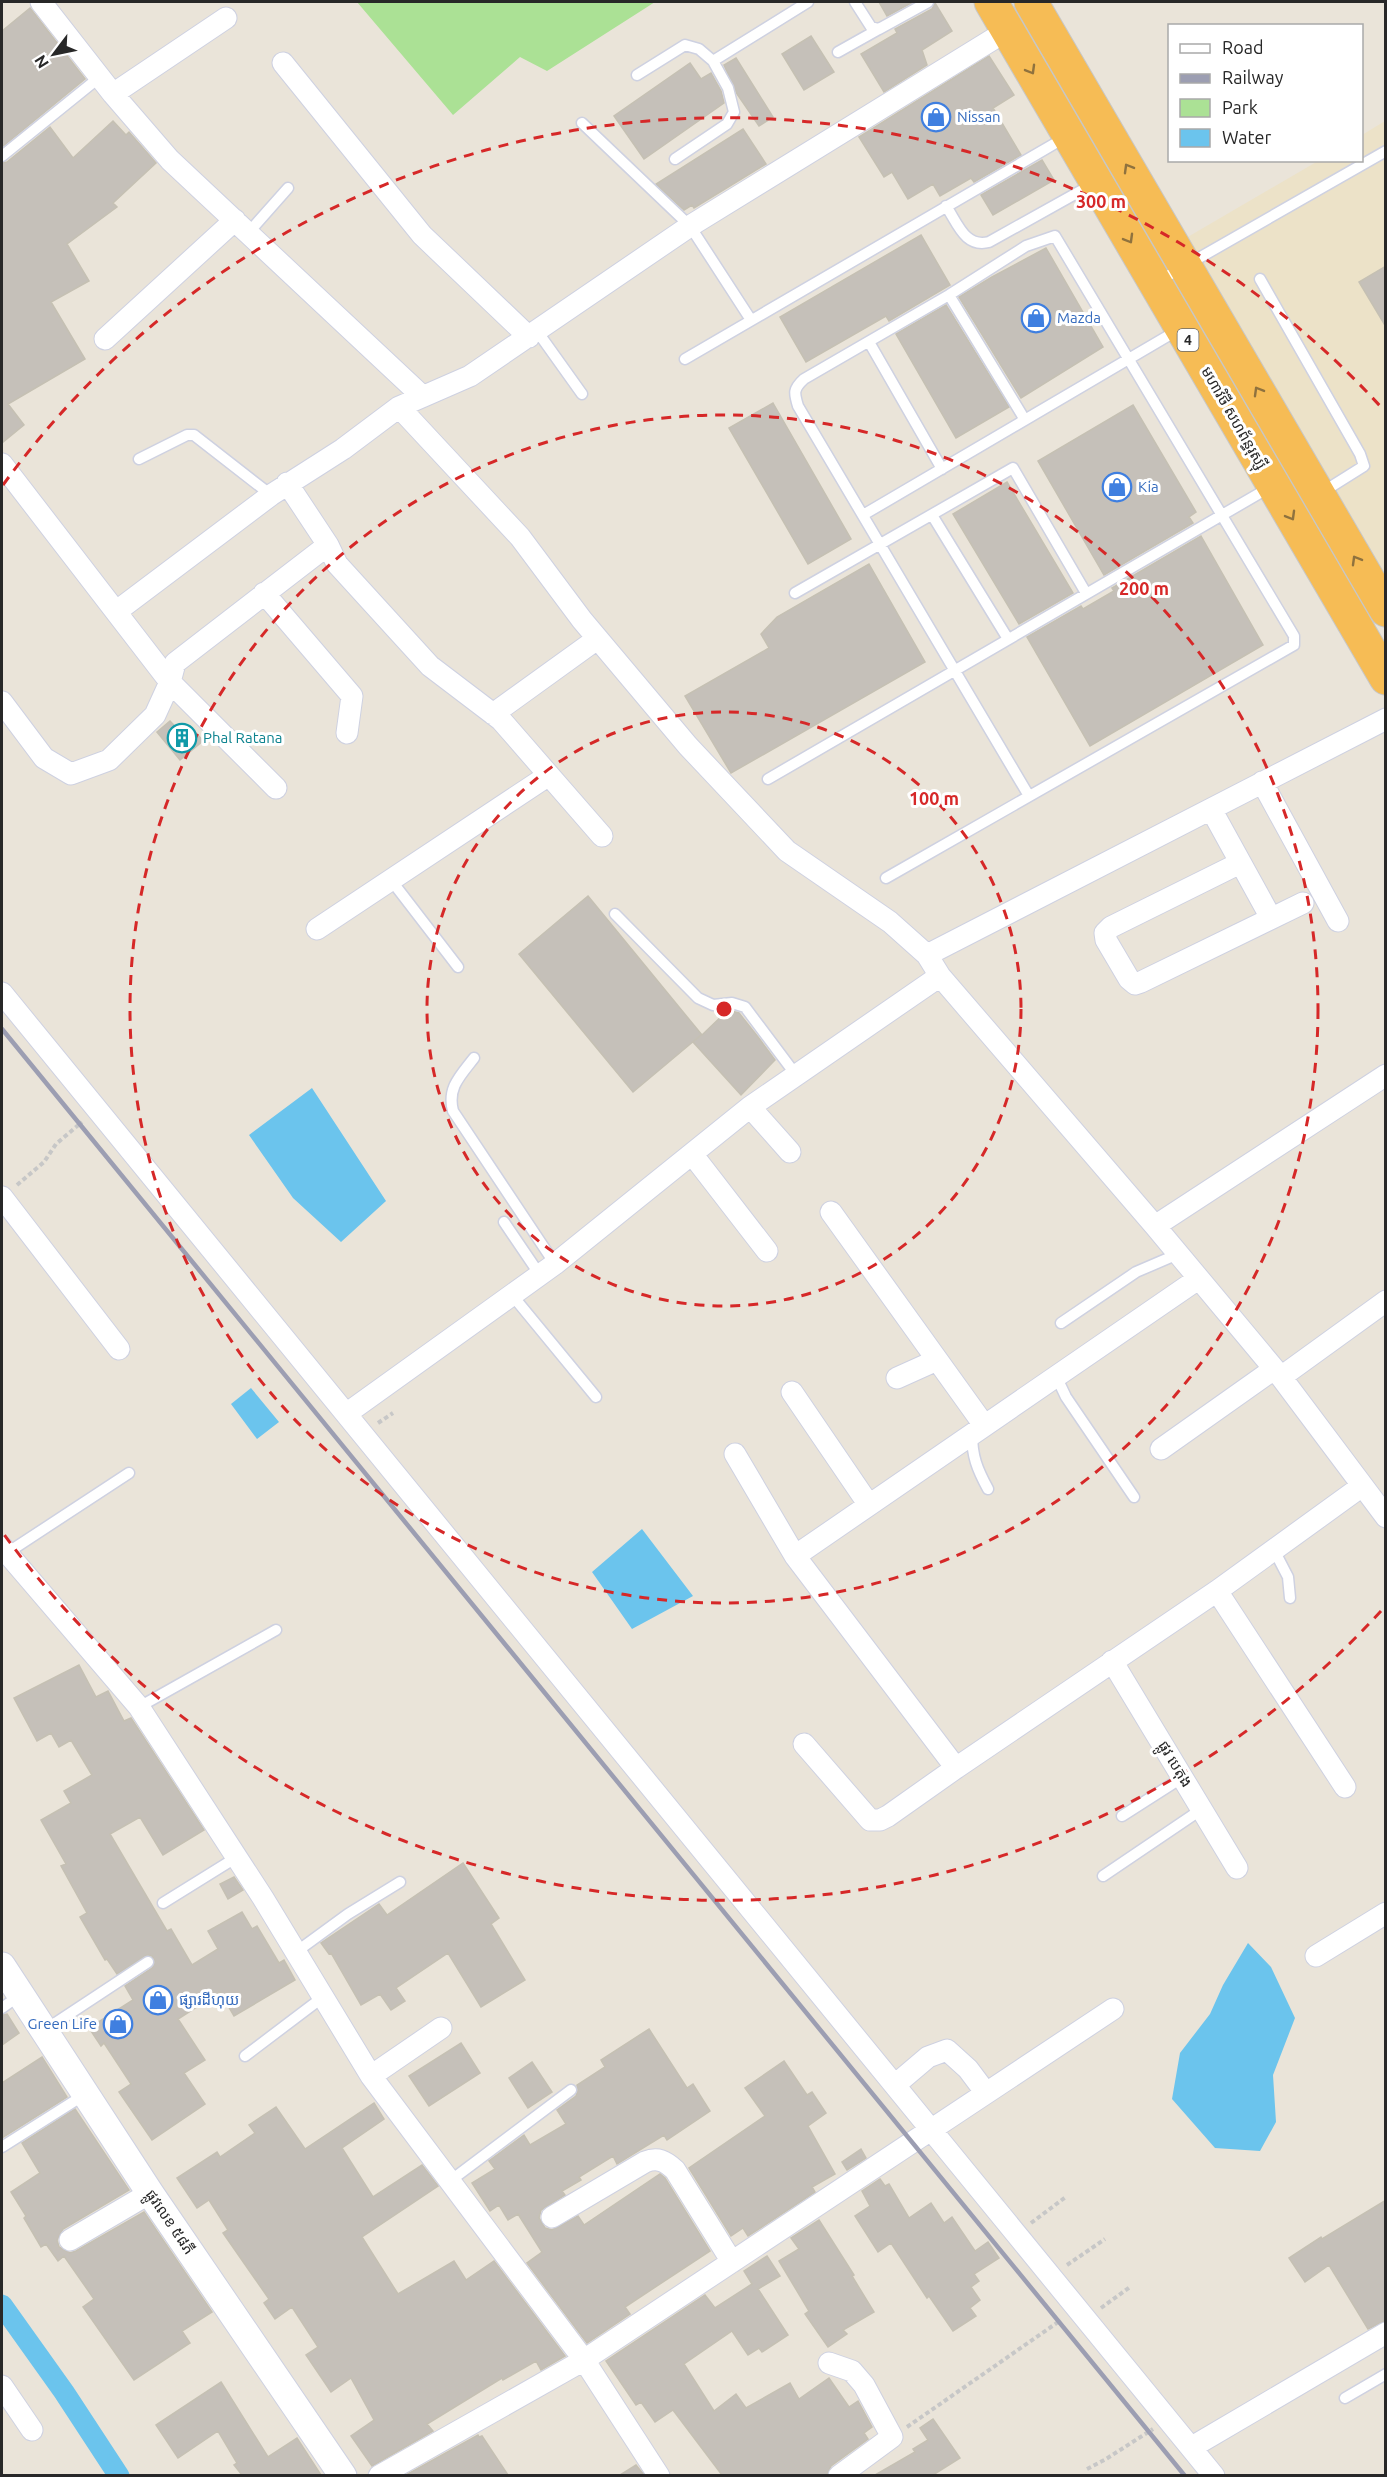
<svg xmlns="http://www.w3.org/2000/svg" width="1387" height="2477" viewBox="0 0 1387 2477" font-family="Ubuntu,'Noto Sans Khmer',sans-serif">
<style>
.education{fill:#ece2c8}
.green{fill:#abe195}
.water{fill:#6bc4ed}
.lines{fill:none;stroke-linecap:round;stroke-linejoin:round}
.canal{stroke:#6bc4ed;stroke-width:21}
.building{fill:#c5c0b9;stroke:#c5c0b3;stroke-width:1.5}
.service-casing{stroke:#ced1e1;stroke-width:13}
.minor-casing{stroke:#ced1e1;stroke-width:23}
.tertiary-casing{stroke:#ced1e1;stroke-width:29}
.trunk-casing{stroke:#c7c7c7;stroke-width:35}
.path{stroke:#c7c7c7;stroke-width:4;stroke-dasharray:4.5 3;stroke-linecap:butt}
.service{stroke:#fff;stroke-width:10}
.minor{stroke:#fff;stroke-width:21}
.tertiary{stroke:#fff;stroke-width:27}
.trunk{stroke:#f6bc55;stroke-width:33}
.rail{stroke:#9c9eb2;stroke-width:4.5}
.oneway{stroke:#8f723e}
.ring{fill:none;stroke:#d62828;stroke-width:3;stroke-dasharray:10 8}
.labels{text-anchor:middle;stroke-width:6;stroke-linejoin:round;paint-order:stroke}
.shield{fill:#fff;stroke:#686868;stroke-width:1.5}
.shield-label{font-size:14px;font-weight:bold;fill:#282828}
.shop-label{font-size:15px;fill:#366cbe;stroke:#fff;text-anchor:start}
.street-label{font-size:15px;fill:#282828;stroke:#fff}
.culture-label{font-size:15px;fill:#0d838f;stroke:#fff;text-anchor:start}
.centre{fill:#d62828;stroke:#fff;stroke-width:3}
.ring-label{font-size:18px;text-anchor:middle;font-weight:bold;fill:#d62828;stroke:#fff;stroke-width:6;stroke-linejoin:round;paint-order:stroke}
</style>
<rect width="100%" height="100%" fill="#eae4d9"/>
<!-- education -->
<path class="education" d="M1385,121V576L1186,238L1318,161L1362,160V135Z"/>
<!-- green -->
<path class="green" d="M357,2H655L547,71L520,57L453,115Z"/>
<!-- water -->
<path class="water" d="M312,1088L386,1201L341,1242L293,1198L249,1135Z
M251,1388L279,1422L257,1439L231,1404Z
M642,1529L693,1596L632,1629L592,1572Z
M1248,1943L1271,1967L1295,2018L1273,2075L1276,2122L1260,2151L1215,2148L1172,2099L1180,2053L1210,2014L1223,1985Z"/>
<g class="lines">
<!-- canal -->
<path class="canal" d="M2,2305L64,2392L119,2476"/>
</g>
<!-- building -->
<path class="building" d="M879,2H913L887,16Z
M935,3L952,31L922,50L927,65L884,92L861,54L897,33L895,29L932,9Z
M30,8L85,79L2,147V31Z
M811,36L834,72L804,90L782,54Z
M989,56L1014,95L993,108L1021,155L974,182L971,178L940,196L933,184L908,199L892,172L884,177L859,137Z
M736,58L773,117L759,126L737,94L724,65Z
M690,63L701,79L711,73L721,91L724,103L644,159L614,116Z
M113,121L126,135L129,132L156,163L113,203L117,207L67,244L89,281L51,302L85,359L8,404L24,425L2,443V163L7,162L50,127L73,158Z
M743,129L766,164L694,208L692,205L684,210L656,184Z
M1042,160L1054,180L993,215L981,195Z
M921,235L950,285L889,321L886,316L806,362L780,317Z
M1046,248L1103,347L1021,398L959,297L992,277Z
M1386,266V327L1359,282Z
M946,305L1009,407L956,438L896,334Z
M773,403L851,539L808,564L729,428Z
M1133,405L1196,512L1189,517L1193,523L1104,575L1038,461Z
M1007,482L1073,593L1019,624L953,514Z
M1201,536L1263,645L1090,746L1027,637L1081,606L1083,609L1114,591L1112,588Z
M869,564L925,662L731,773L685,696L769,648L761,634L777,617Z
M170,721L184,736L192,728L203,741L180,760L157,732Z
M588,896L702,1035L727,1011H731L739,1013L758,1037L775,1060L741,1095L693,1042L701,1035L633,1092L519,954Z
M79,1665L96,1697L108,1691L124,1721L131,1718L204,1830L163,1855L140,1817L110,1834L167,1931L171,1929L192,1965L218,1949L208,1931L242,1912L252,1929L257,1926L279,1963L284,1960L295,1980L234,2016L220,1992L178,2019L205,2060L184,2073L205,2104L152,2140L119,2092L131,2084L104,2043L101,2046L89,2028L133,2000L125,1986L152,1968L155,1961L152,1956L147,1955L117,1974L107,1959L105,1960L80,1917L87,1913L61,1866L66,1864L41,1820L71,1803L64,1791L92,1775L71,1740L59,1747L51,1733L37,1741L14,1698Z
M463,1863L499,1918L491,1924L525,1980L481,2007L448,1953L396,1988L405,2001L391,2010L380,1994L361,2005L331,1953L329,1954L321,1943L379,1904L387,1915Z
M234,1877L243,1890L228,1899L220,1884Z
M7,2014L19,2033L2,2045V2015Z
M649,2029L687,2088L693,2084L710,2111L667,2140L664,2135L617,2164L613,2156L579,2177L581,2180L562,2191L565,2195L541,2210L539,2218L545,2228L552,2230L578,2216L584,2225L660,2174L665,2178L710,2251L625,2307L630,2314L587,2343L527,2263L542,2252L518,2214L508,2220L499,2205L490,2211L472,2183L495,2169L489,2161L524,2135L530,2145L566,2124L557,2110L576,2096L578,2090L577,2085L605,2067L601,2060Z
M461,2043L480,2073L429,2106L409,2076Z
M42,2057L67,2097L2,2138V2083Z
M784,2061L807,2095L812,2092L826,2113L808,2126L835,2174L812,2187L815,2192L748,2236L743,2228L731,2236L689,2168L765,2116L745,2088Z
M532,2062L552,2092L528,2108L509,2078Z
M374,2103L384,2119L342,2148L373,2197L422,2165L438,2186L362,2237L398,2294L454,2261L466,2280L494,2261L565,2356L541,2370L536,2361L503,2380L502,2378L427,2424L433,2431L372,2466L351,2436L374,2420L351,2378L331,2392L306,2355L318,2347L292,2307L275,2319L264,2303L269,2299L223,2233L228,2230L209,2200L197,2208L177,2178L217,2152L220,2157L255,2133L249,2125L276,2107L305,2149Z
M75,2109L129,2190L63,2229L57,2240L59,2247L70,2253L76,2251L144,2212L212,2312L182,2331L190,2343L134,2380L83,2307L94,2299L64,2256L58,2261L46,2244L41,2247L24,2218L26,2216L11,2192L40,2173L22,2143Z
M861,2149L866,2158L847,2170L842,2162Z
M880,2179L885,2186L889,2184L909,2218L931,2203L944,2223L952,2217L975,2251L988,2242L999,2258L974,2274L979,2281L971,2287L980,2300L970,2308L976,2316L953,2331L929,2296L927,2298L891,2243L878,2252L855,2216L870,2206L862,2191Z
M1386,2200V2320L1368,2329L1329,2265L1305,2282L1289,2258L1321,2237L1322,2239Z
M819,2220L854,2275L852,2276L874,2312L843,2330L847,2334L828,2347L805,2314L809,2311L779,2261L799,2249L791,2238Z
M767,2256L780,2276L758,2289L788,2335L762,2352L759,2348L748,2355L732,2331L684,2364L714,2411L736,2394L746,2408L790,2383L799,2399L829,2378L849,2407L858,2401L872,2427L864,2433L868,2439L831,2466L827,2475H722L673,2410L655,2422L641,2402L636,2405L606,2361L705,2295L715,2308L752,2284L744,2271Z
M221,2382L268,2457L297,2438L321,2475H242L234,2465L237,2463L218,2431L178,2458L156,2425Z
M933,2419L960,2458L933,2475H875L915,2452L913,2449L928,2440L920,2428Z
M478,2435L479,2437L482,2436L508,2475H406Z
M636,2465L644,2475H620Z"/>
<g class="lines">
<!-- service casing -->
<g class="service-casing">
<path id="service" d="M855,2L871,27L879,29L928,2
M838,52L879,29
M637,75L685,45L699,49L713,61L808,2
M582,123L690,226L751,320
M2,156L101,76
M675,159L727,124L734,112L728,88L713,61
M946,206C958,224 965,248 989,242L1093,184
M249,232L288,188
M1260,279L1360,454L1364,466L1321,493
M1157,282L1386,151
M949,295L1025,420
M537,331L582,394
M869,342L942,469
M685,359L1066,137
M139,459L187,435H194L271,495
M863,515L1178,330
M932,515L1008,639
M795,593L1013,468L1086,593
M768,779L1272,486
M886,878L1294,645V636L1055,236L1026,246L949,295L804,379C793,389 794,393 798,406L1029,796
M391,880L458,967
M615,914L698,998L713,1005L732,1003L745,1007L796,1075
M474,1058C460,1076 447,1088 453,1111L555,1264
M504,1222L540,1275
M512,1295L596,1397
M1061,1323L1136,1272L1178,1254
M1056,1376L1066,1397L1134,1497
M972,1434C972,1456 977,1469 988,1489
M1274,1550L1288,1577L1290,1598
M7,1553L129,1473
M139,1707L276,1630
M1122,1816L1183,1777
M1103,1876L1202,1809
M163,1903L237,1857
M296,1952L348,1914L400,1882
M2,2008L20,1995
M45,2030L148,1962
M245,2056L323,1997
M2,2147L84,2095
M450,2181L571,2090
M1345,2398L1386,2374"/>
</g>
<!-- minor casing -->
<g class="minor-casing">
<path id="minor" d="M41,2L113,94L170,160L422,396
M283,63L422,235L529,337
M113,94L226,18
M105,339L235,220
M399,407L520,537L582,620L688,746L787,851L890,922L927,955L940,976L1155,1226L1281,1377L1386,1517
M2,464L170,682L276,788
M287,483L328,545L337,564L430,666L501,720L602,836
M264,593L352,696L347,733
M117,611L271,495L343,449L399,407L470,376L690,226L1008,30
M2,702L44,758L71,774L109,760L155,715L170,682L175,663L328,545
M493,714L597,639
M1262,782L1338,921
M1211,809L1271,918
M1240,863L1111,927L1105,933L1106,940L1129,979L1135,984L1141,982L1303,903
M317,929L549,775
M927,955L1386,719
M2,993L1214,2476
M750,1107L790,1152
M692,1154L767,1251
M2,1197L119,1349
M831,1212L984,1425
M1155,1226L1386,1075
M1198,1279L795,1556L956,1768L1217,1591L1362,1486
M1281,1377L1386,1301
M897,1378L937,1360
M792,1392L869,1505
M346,1414L555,1264L750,1107L940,976
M1161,1449L1274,1369
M735,1454L795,1556
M2,1547L139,1707L263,1898L371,2076L584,2360L659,2476
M1217,1591L1345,1787
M1112,1661L1237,1868
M804,1744L870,1820H880L888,1816L956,1768
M1316,1956L1386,1913
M371,2076L441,2028
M895,2085L928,2057L947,2050L968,2069L986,2093
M552,2217L645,2162C658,2157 665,2161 675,2170L732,2262
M70,2240L150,2193
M829,2363L852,2371L864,2385L892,2437L839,2476
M2,2386L32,2430
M1192,2447L1386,2333
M379,2476L584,2360L1113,2009"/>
</g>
<!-- tertiary casing -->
<g class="tertiary-casing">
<path id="tertiary" d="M2,1966L150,2193L343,2476"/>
</g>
<!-- trunk casing -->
<g class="trunk-casing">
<path id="trunk" d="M991,2L1386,678
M1031,2L1386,610"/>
</g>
<!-- path -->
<path class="path" d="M17,1185L44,1162L56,1144L82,1122
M378,1423L393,1413
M1031,2223L1067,2196
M1067,2265L1105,2239
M1101,2308L1130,2287
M907,2427L1061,2320
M1087,2469L1106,2459L1153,2429"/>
<!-- service -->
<use href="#service" class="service"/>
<!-- minor -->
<use href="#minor" class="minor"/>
<!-- tertiary -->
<use href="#tertiary" class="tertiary"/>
<!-- trunk -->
<use href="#trunk" class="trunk"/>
<!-- rail -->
<path class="rail" d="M2,1029L1185,2476"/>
</g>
<!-- one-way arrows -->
<defs><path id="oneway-chevron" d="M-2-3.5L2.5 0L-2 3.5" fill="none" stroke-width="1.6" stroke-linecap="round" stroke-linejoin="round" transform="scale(1.5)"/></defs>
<g class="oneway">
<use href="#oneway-chevron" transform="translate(1031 70) rotate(60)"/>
<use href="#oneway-chevron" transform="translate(1128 168) rotate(-120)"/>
<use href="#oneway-chevron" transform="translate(1129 239) rotate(60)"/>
<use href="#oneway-chevron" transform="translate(1258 391) rotate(-120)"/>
<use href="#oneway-chevron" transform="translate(1291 516) rotate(60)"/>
<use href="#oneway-chevron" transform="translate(1356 560) rotate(-120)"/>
</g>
<!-- distance rings -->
<g class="ring">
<circle cx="724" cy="1009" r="297"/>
<circle cx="724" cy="1009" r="594"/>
<path d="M1381 1611A891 891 0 0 1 3 1533M3 485A891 891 0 0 1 1381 407"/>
</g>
<!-- icons -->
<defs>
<g id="shop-ring" transform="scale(1.5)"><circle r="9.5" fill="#fff" stroke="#3f7fe0" stroke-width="1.5"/><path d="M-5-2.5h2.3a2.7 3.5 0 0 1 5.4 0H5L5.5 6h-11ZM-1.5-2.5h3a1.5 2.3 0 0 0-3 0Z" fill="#3f7fe0"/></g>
<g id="building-ring" transform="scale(1.5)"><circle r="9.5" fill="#fff" stroke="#0f9aa8" stroke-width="1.5"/><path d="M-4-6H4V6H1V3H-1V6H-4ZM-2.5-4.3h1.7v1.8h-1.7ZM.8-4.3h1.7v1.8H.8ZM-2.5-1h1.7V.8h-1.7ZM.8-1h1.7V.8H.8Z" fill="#0f9aa8"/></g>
</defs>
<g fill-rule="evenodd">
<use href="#shop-ring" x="936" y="117"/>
<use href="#shop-ring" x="1036" y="318"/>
<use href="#shop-ring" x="1117" y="487"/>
<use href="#building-ring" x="182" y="738"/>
<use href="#shop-ring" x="158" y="2000"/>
<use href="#shop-ring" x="118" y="2024"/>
</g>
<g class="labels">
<!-- shield labels -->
<rect class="shield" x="1177.5" y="329" width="21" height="22" rx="4.5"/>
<g class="shield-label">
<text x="1188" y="345">4</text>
</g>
<!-- shop labels -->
<g class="shop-label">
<text x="957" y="122">Nissan</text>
<text x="1057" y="323">Mazda</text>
<text x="1138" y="492">Kia</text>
<text x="179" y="2005">ផ្សារដីហុយ</text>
<text x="97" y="2029" text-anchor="end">Green Life</text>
</g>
<!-- street labels -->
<g class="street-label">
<text transform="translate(1234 418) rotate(60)" y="5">មហាវិថី សហព័ន្ធរុស្ស៊ី</text>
<text transform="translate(1175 1764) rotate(59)" y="5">ផ្លូវ បេតុង</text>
<text transform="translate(170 2222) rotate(56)" y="5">ផ្លូវលេខ ៥៨ភី</text>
</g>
<!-- culture labels -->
<g class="culture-label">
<text x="203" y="743">Phal Ratana</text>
</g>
</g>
<circle cx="724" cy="1009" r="9" class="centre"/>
<g class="ring-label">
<text x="1101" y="208">300 m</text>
<text x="1144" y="595">200 m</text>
<text x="934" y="805">100 m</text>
</g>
<!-- border -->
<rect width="1387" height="2477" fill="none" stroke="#282828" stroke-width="6"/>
<!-- legend -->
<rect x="1168" y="24" width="195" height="138" fill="#ffffff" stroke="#a9a9a9" stroke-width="1.5"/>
<rect x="1180" y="44" width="30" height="9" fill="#ffffff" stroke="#a9a9a9" stroke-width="1.5"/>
<text x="1222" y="54" font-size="18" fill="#282828">Road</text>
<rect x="1180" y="74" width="30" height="9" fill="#9c9eb2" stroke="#a9a9a9" stroke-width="1.5"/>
<text x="1222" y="84" font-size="18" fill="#282828">Railway</text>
<rect x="1180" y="99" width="30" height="18" fill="#abe195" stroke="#a9a9a9" stroke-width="1.5"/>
<text x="1222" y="114" font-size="18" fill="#282828">Park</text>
<rect x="1180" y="129" width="30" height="18" fill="#6bc4ed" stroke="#a9a9a9" stroke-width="1.5"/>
<text x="1222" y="144" font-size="18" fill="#282828">Water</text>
<!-- north arrow -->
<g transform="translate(54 54) rotate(238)" stroke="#ffffff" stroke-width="4.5" paint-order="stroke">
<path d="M0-4.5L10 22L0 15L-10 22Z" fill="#282828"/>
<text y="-9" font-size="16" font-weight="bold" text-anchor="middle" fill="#282828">N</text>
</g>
</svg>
